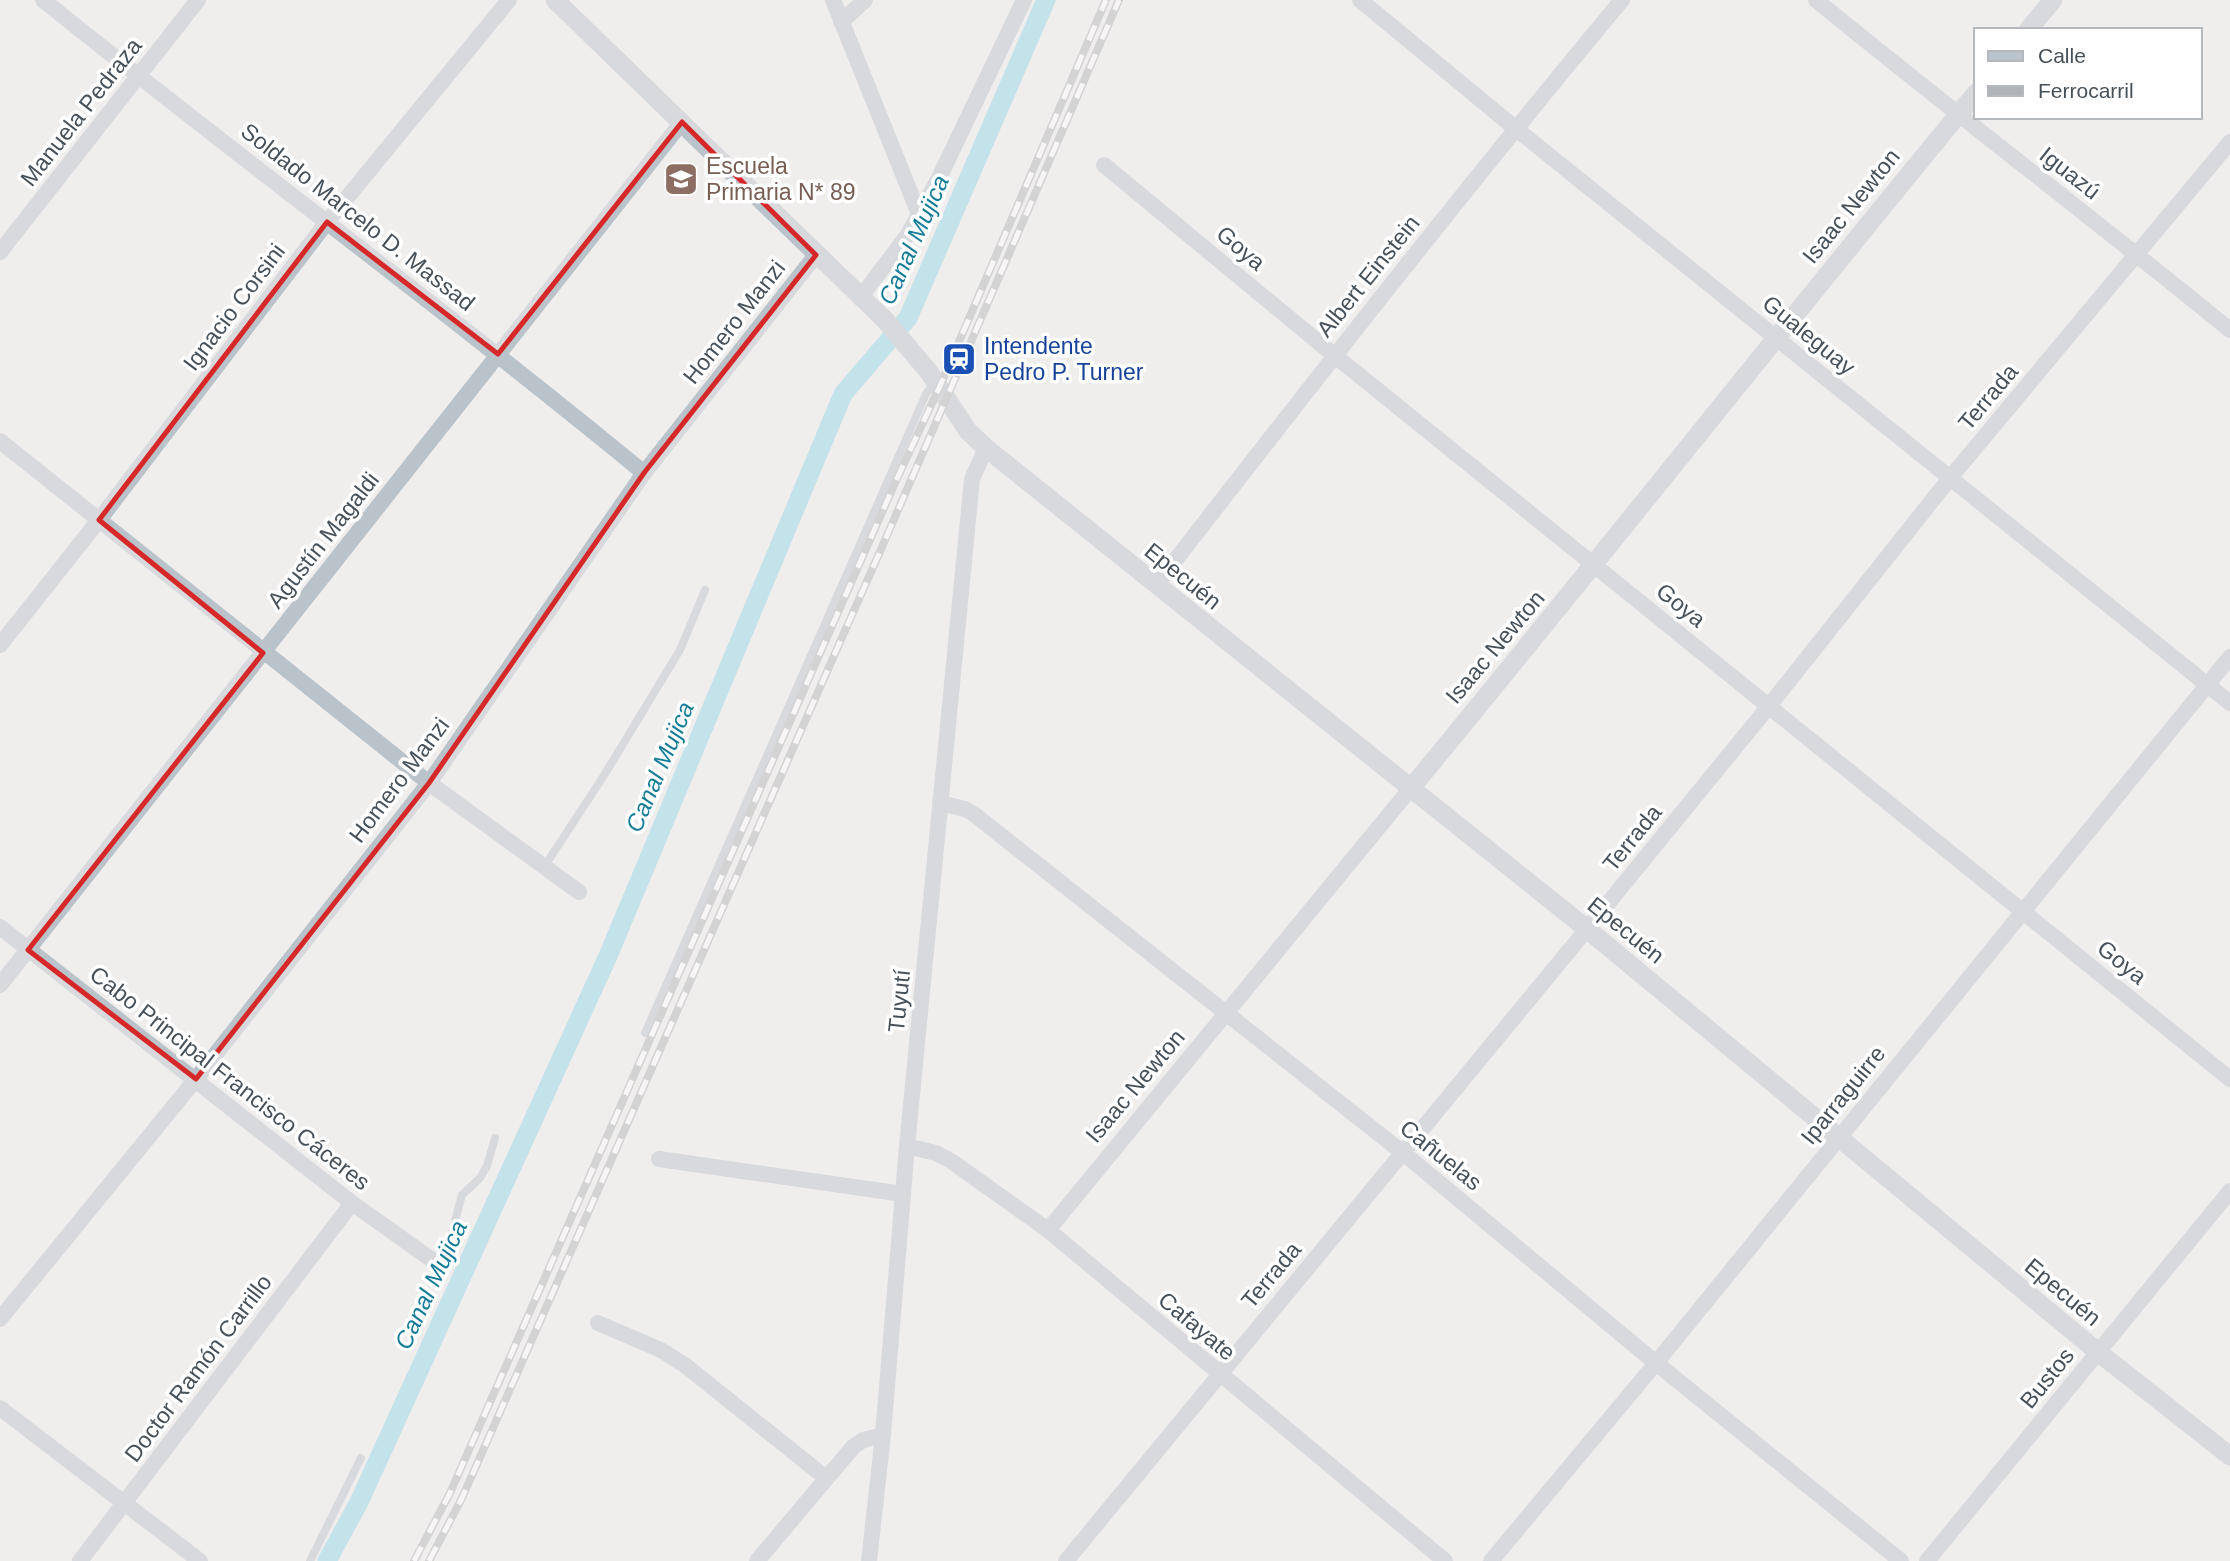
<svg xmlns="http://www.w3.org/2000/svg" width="2230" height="1561" viewBox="0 0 2230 1561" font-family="Arial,sans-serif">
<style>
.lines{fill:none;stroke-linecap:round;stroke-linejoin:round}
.canal{stroke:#8dd4e6;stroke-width:19}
.service{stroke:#bac2ca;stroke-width:8}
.minor{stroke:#bac2ca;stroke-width:16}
.tertiary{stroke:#bac2ca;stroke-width:19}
.rail-casing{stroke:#b0b3b7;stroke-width:8}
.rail{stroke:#fff;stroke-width:5;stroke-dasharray:16;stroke-linecap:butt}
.marked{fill:none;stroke:#d62828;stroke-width:5;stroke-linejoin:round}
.labels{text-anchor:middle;stroke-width:7;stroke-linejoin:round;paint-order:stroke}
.street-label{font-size:23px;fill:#47515a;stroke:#fff}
.education-label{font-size:23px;fill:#785e54;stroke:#fff;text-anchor:start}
.transit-label{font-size:23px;fill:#164399;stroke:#fff;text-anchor:start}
.water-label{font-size:24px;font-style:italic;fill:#147c98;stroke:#fff}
</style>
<rect width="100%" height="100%" fill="#f0eded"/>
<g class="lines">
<!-- canal -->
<path class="canal" d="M327,1561L359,1502L608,956L843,394L908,318L1046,0"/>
<!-- service -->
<path class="service" d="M544,867L603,777L680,650L705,590
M645,1033L926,394L935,381
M435,1262L443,1259L447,1251L462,1195L480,1178L487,1166L495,1138
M310,1561L361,1458"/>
<!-- minor -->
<path class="minor" d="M43,0C242,160 447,311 644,473
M833,0L919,214
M1360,0L1515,128L2230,703
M1816,0C1953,112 2093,218 2230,330
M841,22L865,0
M1104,165L1334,355L2230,1079
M0,252L198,0
M860,298L907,236L939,178L1024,0
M0,441L429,783L579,892
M1156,585C1309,388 1462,192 1622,0
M0,645L99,520L327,222L509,0
M940,803L965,809L975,815L1402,1152L1656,1363L1901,1561
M0,927L352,1203L435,1262
M0,985L682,122
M907,1146L936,1153L951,1161L1048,1230L1445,1561
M659,1159L903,1194
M1048,1230L1411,788
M0,1319L196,1079L429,783L644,473L816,255
M598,1323L661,1350L686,1366L826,1478
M0,1408L200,1561
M80,1561L352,1203
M757,1561L853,1447L863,1440L883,1435
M869,1561L883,1435L907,1146L972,479L986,448
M1066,1561L1587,929L1769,706L1950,478L2230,142
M1491,1561L1656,1363L2230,657
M1927,1561L2230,1191"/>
<!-- tertiary -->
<path class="tertiary" d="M555,0L885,320L929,372L968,431L986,448L1587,929L2098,1352L2230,1456
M2028,30L2053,0
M1411,788C1601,558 1786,323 1976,93"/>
<!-- rail casing -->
<g class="rail-casing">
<path id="rail" d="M414,1561L450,1493L895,483L939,388L1106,0
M429,1561L462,1498L882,547L1119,0"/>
</g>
<!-- rail -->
<use href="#rail" class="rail"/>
</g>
<!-- marked area -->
<path d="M0 0H2230V1561H0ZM682,122L816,255L644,473L429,783L196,1079L28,950L263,653L99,520L327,222L498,354Z" fill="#f0eded" fill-opacity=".55" fill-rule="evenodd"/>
<path class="marked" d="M682,122L816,255L644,473L429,783L196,1079L28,950L263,653L99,520L327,222L498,354Z"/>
<!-- icons -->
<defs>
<g id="school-square" transform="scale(1.75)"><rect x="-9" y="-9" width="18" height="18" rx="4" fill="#8d6e63" stroke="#fff"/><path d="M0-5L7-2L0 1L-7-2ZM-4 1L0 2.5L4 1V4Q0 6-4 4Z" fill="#fff"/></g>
<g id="station-square" transform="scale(1.75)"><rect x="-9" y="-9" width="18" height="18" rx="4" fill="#1a4fb4" stroke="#fff"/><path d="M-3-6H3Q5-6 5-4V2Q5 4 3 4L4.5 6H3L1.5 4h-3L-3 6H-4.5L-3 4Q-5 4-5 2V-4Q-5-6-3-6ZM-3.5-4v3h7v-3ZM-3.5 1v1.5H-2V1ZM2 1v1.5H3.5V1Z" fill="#fff"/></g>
</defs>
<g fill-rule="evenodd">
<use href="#school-square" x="681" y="179"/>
<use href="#station-square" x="959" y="359"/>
</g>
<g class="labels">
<!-- street labels -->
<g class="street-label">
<text transform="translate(81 112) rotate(-52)" y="8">Manuela Pedraza</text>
<text transform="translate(2070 173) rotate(38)" y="8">Iguazú</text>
<text transform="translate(1851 206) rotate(-51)" y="8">Isaac Newton</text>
<text transform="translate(358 217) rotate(38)" y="8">Soldado Marcelo D. Massad</text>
<text transform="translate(1241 248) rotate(40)" y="8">Goya</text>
<text transform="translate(1368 276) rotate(-51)" y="8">Albert Einstein</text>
<text transform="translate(234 307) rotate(-53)" y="8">Ignacio Corsini</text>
<text transform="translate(734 322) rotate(-52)" y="8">Homero Manzi</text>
<text transform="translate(1809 335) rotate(39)" y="8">Gualeguay</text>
<text transform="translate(1988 397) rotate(-50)" y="8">Terrada</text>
<text transform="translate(323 540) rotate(-52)" y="8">Agustín Magaldi</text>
<text transform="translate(1183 576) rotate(39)" y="8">Epecuén</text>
<text transform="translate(1681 605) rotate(39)" y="8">Goya</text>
<text transform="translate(1495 647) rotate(-50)" y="8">Isaac Newton</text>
<text transform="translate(399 780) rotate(-53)" y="8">Homero Manzi</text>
<text transform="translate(1632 838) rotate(-51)" y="8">Terrada</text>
<text transform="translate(1626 930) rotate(39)" y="8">Epecuén</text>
<text transform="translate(2122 962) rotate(39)" y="8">Goya</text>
<text transform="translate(899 1001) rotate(-84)" y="8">Tuyutí</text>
<text transform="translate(230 1078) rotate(38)" y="8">Cabo Principal Francisco Cáceres</text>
<text transform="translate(1135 1086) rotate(-50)" y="8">Isaac Newton</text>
<text transform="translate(1843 1095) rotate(-51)" y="8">Iparraguirre</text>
<text transform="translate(1441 1155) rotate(39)" y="8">Cañuelas</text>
<text transform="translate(1271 1275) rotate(-50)" y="8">Terrada</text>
<text transform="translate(2063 1292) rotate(40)" y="8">Epecuén</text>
<text transform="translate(1197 1326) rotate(40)" y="8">Cafayate</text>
<text transform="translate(198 1368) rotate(-53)" y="8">Doctor Ramón Carrillo</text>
<text transform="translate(2047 1378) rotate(-51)" y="8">Bustos</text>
</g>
<!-- education labels -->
<g class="education-label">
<text x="706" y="174">Escuela<tspan x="706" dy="26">Primaria N* 89</tspan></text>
</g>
<!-- transit labels -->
<g class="transit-label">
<text x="984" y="354">Intendente<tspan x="984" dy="26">Pedro P. Turner</tspan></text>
</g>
<!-- water labels -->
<g class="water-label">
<text transform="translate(914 240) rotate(-66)" y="8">Canal Mujica</text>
<text transform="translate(660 767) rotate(-67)" y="8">Canal Mujica</text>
<text transform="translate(431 1285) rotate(-65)" y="8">Canal Mujica</text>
</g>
</g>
<!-- legend -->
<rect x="1974" y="28" width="228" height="91" fill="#ffffff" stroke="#b5b9bd" stroke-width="2"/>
<rect x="1988" y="51" width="35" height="10" fill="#bac2ca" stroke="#b5b9bd" stroke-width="2"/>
<text x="2038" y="63" font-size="21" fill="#47515a">Calle</text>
<rect x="1988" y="86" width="35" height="10" fill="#b0b3b7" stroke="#b5b9bd" stroke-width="2"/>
<text x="2038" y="98" font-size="21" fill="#47515a">Ferrocarril</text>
</svg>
